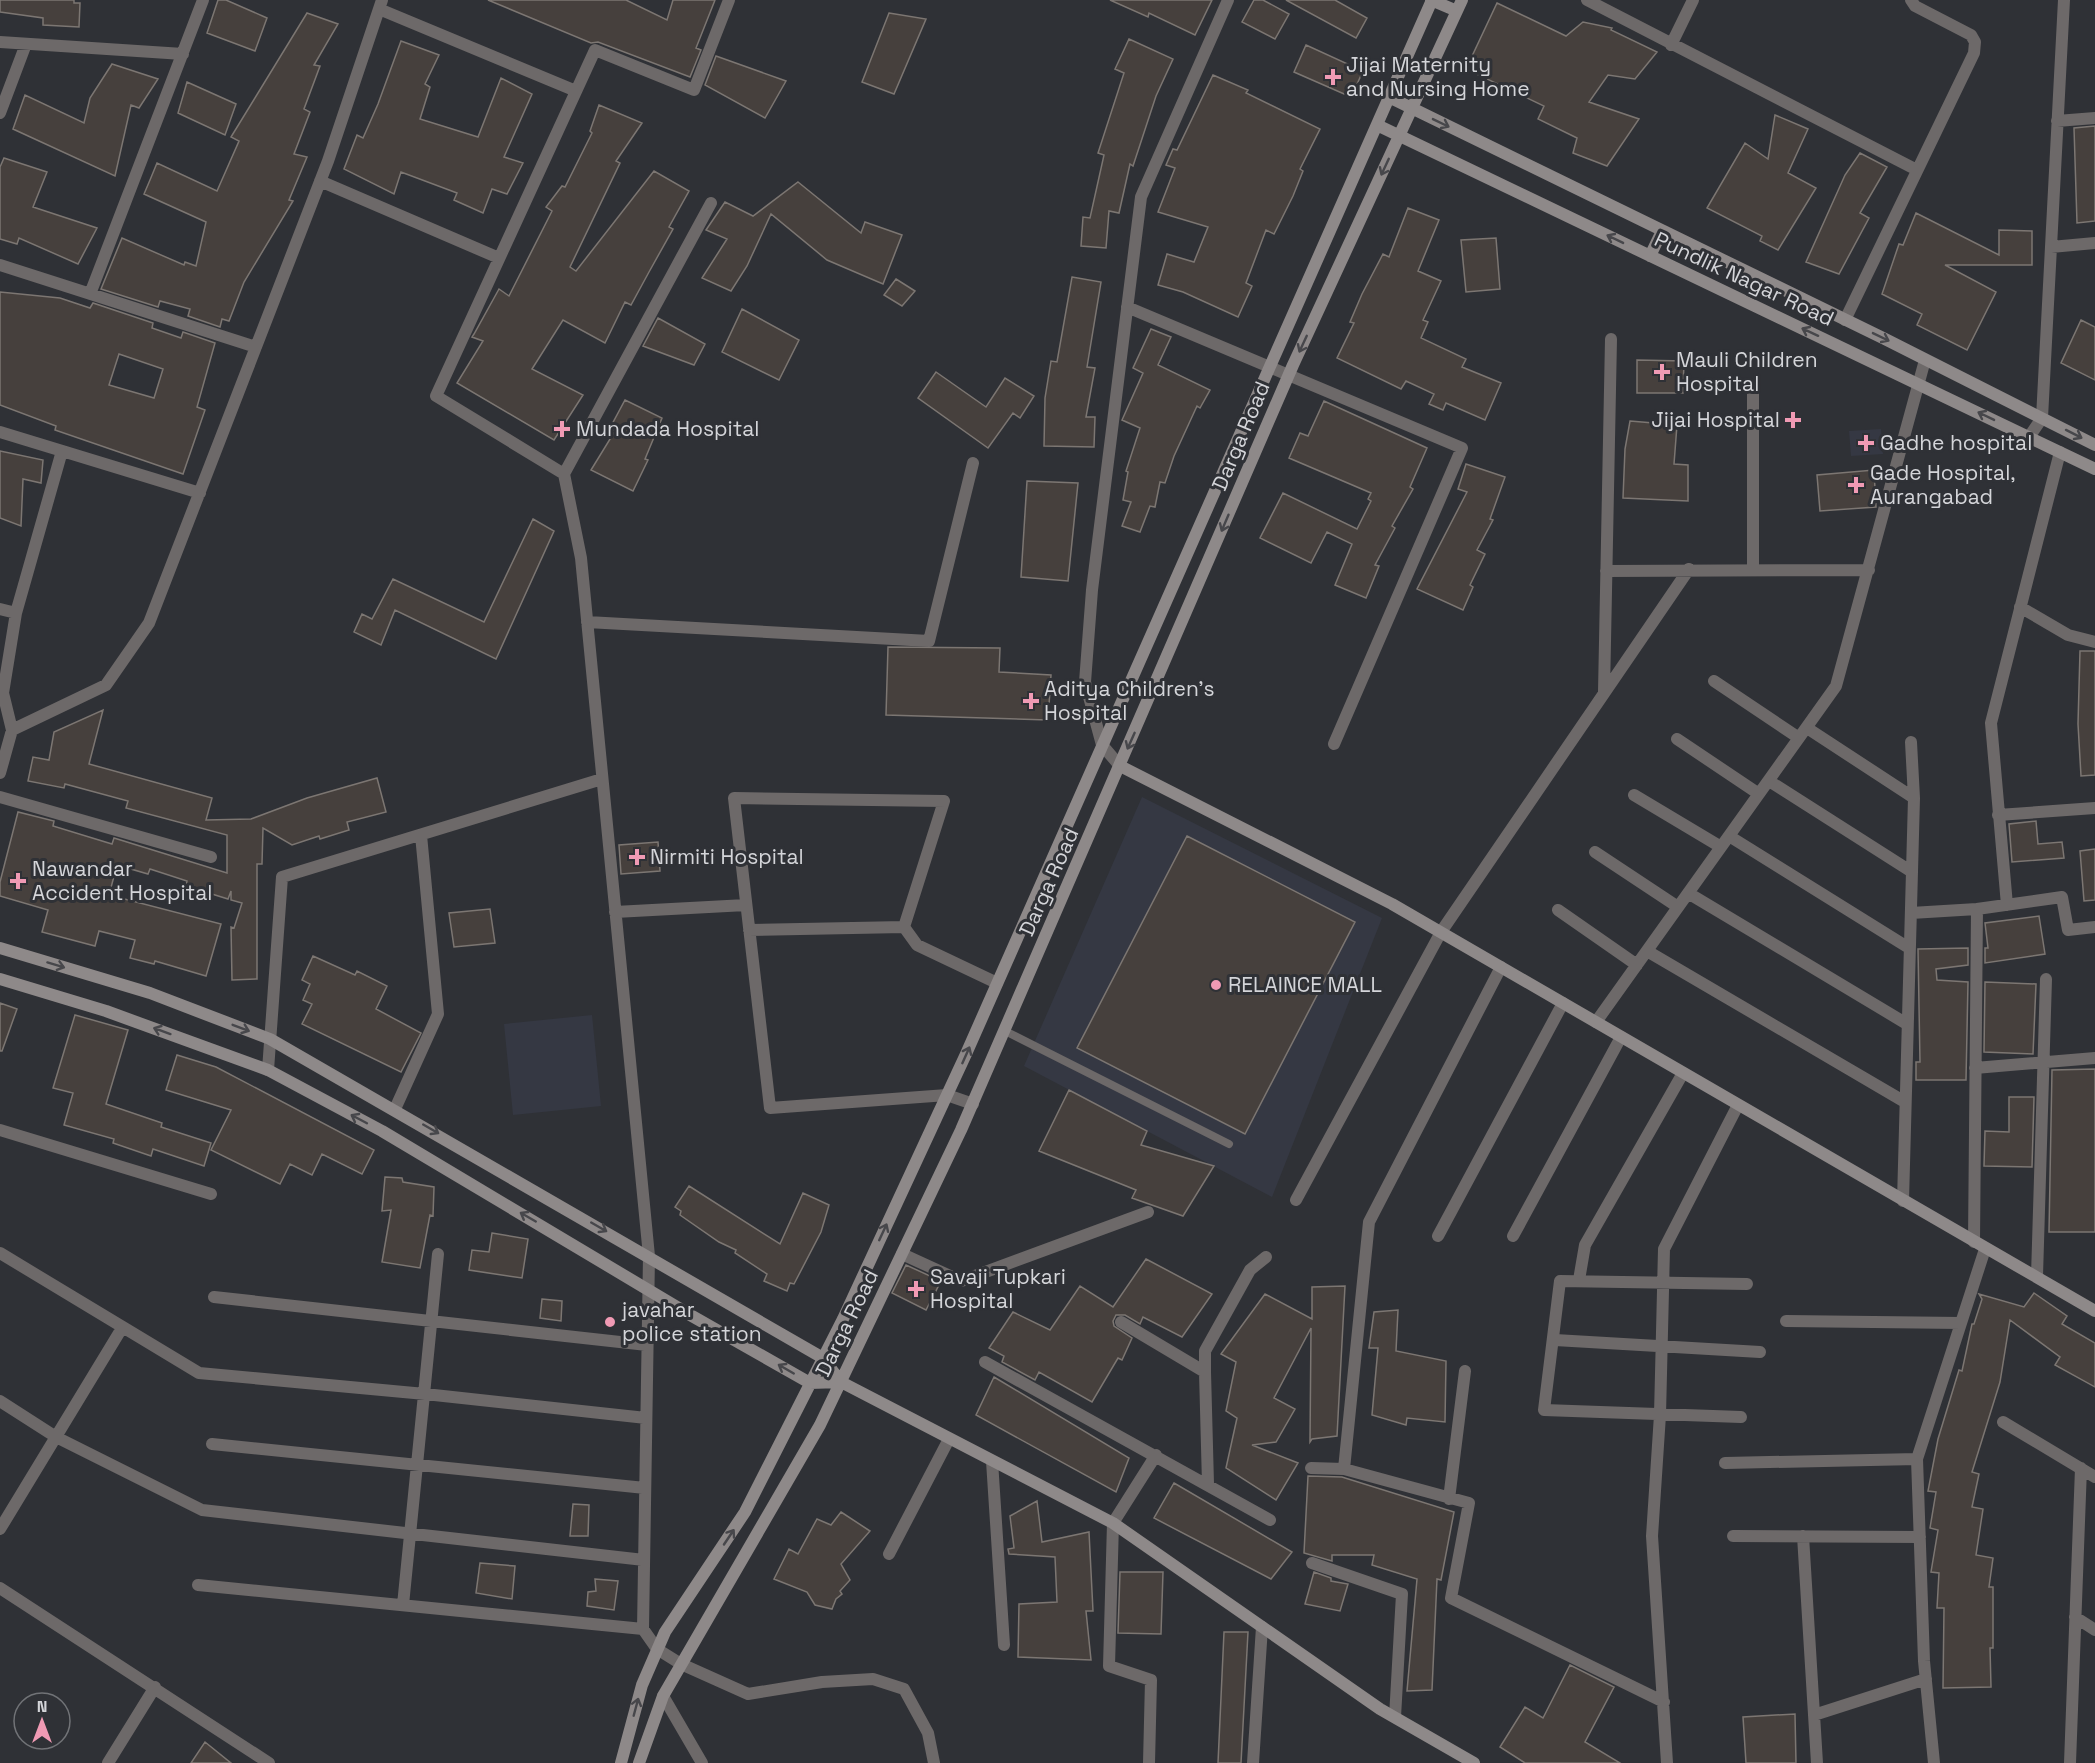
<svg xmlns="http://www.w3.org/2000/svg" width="2095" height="1763" viewBox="0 0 2095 1763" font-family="'Space Grotesk',sans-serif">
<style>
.built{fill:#353843}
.building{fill:#46403d;stroke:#7c7672;stroke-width:1.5;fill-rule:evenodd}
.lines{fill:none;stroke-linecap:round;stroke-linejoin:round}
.lane{stroke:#6d6969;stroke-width:8}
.street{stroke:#6d6969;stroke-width:12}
.secondary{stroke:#8e8989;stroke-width:12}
.oneway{stroke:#47474b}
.poi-dot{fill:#f09ab4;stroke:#2f3136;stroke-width:2}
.labels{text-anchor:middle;stroke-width:6;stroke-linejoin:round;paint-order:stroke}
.poi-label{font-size:21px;fill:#d4d5d9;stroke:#2f3136;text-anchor:start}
.street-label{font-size:21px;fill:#d4d5d9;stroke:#2f3136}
</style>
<rect width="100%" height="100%" fill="#2f3136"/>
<!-- built -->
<path class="built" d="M1881,429L1883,454L1851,456L1849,431Z
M1142,797L1382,918L1272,1197L1024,1066Z
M592,1015L601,1106L513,1115L504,1024Z"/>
<!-- building -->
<path class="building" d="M0,0H74V3H80L79,27L43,25V18L0,12Z
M218,0H226L267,18L255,51L207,33Z
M488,0H626L667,20L673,0H715L696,48L701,50L690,77L598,42L591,43Z
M1110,0H1212L1195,35L1149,13L1148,17Z
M1254,0H1263L1289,14L1275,39L1242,22Z
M1286,0H1335L1367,18L1356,38Z
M1497,3L1566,36L1583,22L1612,28L1611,30L1657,52L1635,79L1608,75L1589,102L1639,119L1607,166L1573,153L1577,138L1538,119L1544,106L1466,69Z
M307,13L338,24L314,65L320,66L304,109L310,112L294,154L307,157L289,200L293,201L244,282L229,321L222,319L220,327L188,316L190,309L160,301L158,307L101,289L122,238L184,265L185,262L196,266L206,222L144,194L150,180L157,163L217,191L239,141L231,137Z
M889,13L926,19L894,94L862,82Z
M1129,39L1173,59L1156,96L1133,166L1130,164L1119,213L1109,211L1106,248L1081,246L1083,217L1090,218L1104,155L1098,153L1124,73L1115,69Z
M401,41L439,55L425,84L430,87L420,119L478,137L501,78L532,94L504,157L523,163L507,194L492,189L483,213L454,200L457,193L401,172L394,194L344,169L357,135L363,138L378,104Z
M1306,45L1363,71L1351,97L1294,72Z
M716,56L786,81L765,118L705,85Z
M112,64L158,79L139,108L131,105L115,176L13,129L25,95L84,123L90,98Z
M1213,75L1248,90L1246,93L1320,129L1300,169L1303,171L1293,196L1274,234L1266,230L1246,283L1252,286L1238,317L1183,292L1158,285L1167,254L1194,262L1208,227L1158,212L1175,168L1166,165L1173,149L1177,150Z
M187,82L236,104L225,135L178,113Z
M599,105L642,123L616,161L620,163L570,267L576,271L654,171L689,191L669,227L673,229L649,272L631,305L625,302L605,343L563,320L532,369L583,395L554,440L457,383L483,341L472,337L474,334L499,289L509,296L552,211L546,207L562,186L565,187L592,133L590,131Z
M1775,115L1808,129L1788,173L1816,188L1778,250L1760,241L1762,236L1707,208L1745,143L1768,159Z
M2095,126V221L2077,223L2074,128Z
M1860,153L1887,167L1860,213L1869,218L1839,274L1806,262L1845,175Z
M4,158L47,172L33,207L97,228L78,264L19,238L17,244L0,239V167Z
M798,182L861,233L865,222L902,235L883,284L827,260L771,214L747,266L731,291L702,278L727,239L706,230L725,202L753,216Z
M1408,208L1439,220L1418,271L1441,281L1423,320L1428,322L1421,338L1466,359L1462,367L1501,383L1485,420L1446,403L1443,410L1429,404L1434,394L1406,381L1401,389L1337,358L1354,323L1350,322L1362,294L1383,254L1389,257Z
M1916,213L1999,255V230L2032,231V265H1945L1996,292L1967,350L1917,325L1922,314L1882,294L1899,244L1903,245Z
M1496,238L1500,289L1466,292L1461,240Z
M1072,277L1101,282L1087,367L1095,368L1086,417H1095L1094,447L1044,446L1045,398L1051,361L1057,362Z
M896,279L915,291L902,306L884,295Z
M0,292L60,298L90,308L93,303L153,323L152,328L181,338L183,332L215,343L197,407L205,410L183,474L55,430L56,426L0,405ZM119,354L163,369L154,398L109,385Z
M742,309L799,340L779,380L722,352Z
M658,318L705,344L694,365L643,346Z
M2081,320L2095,327V380L2061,363Z
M1151,329L1171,337L1158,365L1210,390L1200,408L1197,406L1174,456L1165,483L1160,482L1155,507L1150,506L1140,532L1122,526L1131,502L1123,500L1128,472L1126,471L1140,428L1122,420L1143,373L1133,368Z
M1637,360L1684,361L1683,393H1637Z
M936,372L986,407L1005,378L1034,396L1020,418L1013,413L988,448L918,398Z
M625,400L662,418L645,459L648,460L633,491L591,470L615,431L610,428Z
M1324,401L1427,448L1410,487L1413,489L1392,526L1395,528L1375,565L1379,566L1366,598L1335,585L1352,544L1327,532L1311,563L1260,538L1283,493L1357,529L1371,501L1368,499L1371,493L1289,458L1300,433L1308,436Z
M1630,421L1677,425L1674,464L1688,465V501L1623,498L1625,449Z
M0,451L43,460L41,483L23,479L21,526L0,518Z
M1466,464L1505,477L1490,519L1493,520L1477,550L1485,554L1470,585L1473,587L1463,610L1417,589L1467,492L1458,489Z
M1874,470L1876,507L1820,511L1817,475Z
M1027,481L1078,483L1068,581L1021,577Z
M533,519L554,531L496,659L395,610L381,645L354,632L362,614L372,619L393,579L484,622Z
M888,647L1000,648L999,672L1051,675L1048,720L886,715Z
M2080,651H2095V775L2081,776L2078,724Z
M103,710L89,764L212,798L206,820L251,819L307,798L377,778L386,812L347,822L349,830L320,839L319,836L292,845L263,828L262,864H257V979L232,980L231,927L234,928L242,903L231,900V891L228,899L186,886L187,881L150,869L148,874L117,865L109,895L221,924L206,976L155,961L154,964L130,958L135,940L99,931L95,946L42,932L48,910L0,896V882L18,812L54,821L53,826L112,844L114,838L227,873V835L126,808L128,801L65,784L64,788L28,781L33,757L49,760L54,732Z
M2036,821L2038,844L2062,842L2064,858L2012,862L2009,824Z
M1187,836L1355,922L1245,1134L1077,1048Z
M658,842L660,871L621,874L619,845Z
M2095,849V900L2084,901L2080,851Z
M490,909L495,943L454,947L449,913Z
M2039,916L2045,954L1985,963V948H1988L1985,923Z
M1968,948V965L1936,969L1937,980L1968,982L1966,1080H1916V1062H1920L1918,949Z
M313,956L355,975L357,971L387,986L376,1009L421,1033L401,1072L302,1024L312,1004L303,1000L310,984L302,980Z
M1985,982L2036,984L2033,1054L1984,1052Z
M0,1003L17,1009L2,1051H0Z
M75,1015L128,1030L106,1104L162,1123L161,1127L211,1143L204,1166L153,1149L151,1156L113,1143L114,1139L64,1125L73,1093L53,1088Z
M177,1055L216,1067L374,1150L362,1174L322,1154L312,1175L290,1164L280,1184L211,1150L231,1110L166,1090Z
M2095,1069V1232H2049L2052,1070Z
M1069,1090L1147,1131L1141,1145L1214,1166L1183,1216L1132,1198L1136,1190L1039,1151Z
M2009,1097H2034L2032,1167L1984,1166L1985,1131L2009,1132Z
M385,1177L402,1178L403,1182L434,1187L433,1216L430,1215L420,1268L382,1262L391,1210L382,1211Z
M689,1186L780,1244L803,1193L829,1205L821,1232L794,1284L790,1283L787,1291L764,1281L767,1274L735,1253L736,1250L719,1242L680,1215L681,1211L675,1207Z
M492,1233L528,1239L522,1278L469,1270L472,1250L489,1252Z
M1146,1259L1212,1294L1182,1337L1143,1317L1140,1324L1125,1315H1116L1113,1321L1114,1326L1132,1338L1122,1360L1118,1358L1092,1402L1039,1372L1035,1380L1002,1362L1004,1356L989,1348L1013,1312L1050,1330L1080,1286L1113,1307Z
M906,1265L941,1281L926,1310L892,1293Z
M1345,1286L1337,1436L1312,1439L1310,1442L1311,1328L1274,1398L1295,1409L1276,1442L1252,1445L1298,1463L1276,1500L1226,1468L1237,1418L1226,1411L1236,1362L1221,1354L1265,1294L1312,1319V1287Z
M2034,1293L2067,1316L2062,1324L2095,1343V1387L2055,1365L2060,1357L2010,1320L2000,1382L1972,1472L1979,1474L1972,1507L1983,1509L1976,1555L1993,1558L1989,1587H1993V1648H1990L1991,1687L1943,1688L1944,1608H1937L1939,1573L1931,1572L1938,1530L1930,1528L1936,1492L1928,1491L1938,1439L1959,1370L1962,1371L1972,1324H1974L1982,1299L1979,1294L2024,1307Z
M542,1299L562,1301L561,1321L540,1318Z
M1398,1310L1396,1351L1446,1361L1445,1422L1407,1418L1406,1425L1372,1415L1378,1348H1369L1374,1312Z
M994,1377L1129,1458L1116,1492L976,1415Z
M1308,1476L1342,1477L1454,1512L1441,1580L1437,1579L1432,1690L1407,1691L1417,1579L1372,1565L1374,1555H1332V1561L1304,1553Z
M1174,1483L1292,1552L1271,1579L1154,1518Z
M1037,1501L1042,1542L1089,1532L1093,1611H1086L1091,1660L1018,1657L1019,1604L1057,1602L1055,1557L1009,1554L1008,1549L1014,1548L1010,1516Z
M573,1504L589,1505L588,1536H570Z
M841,1512L870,1531L841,1564L850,1580L840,1591L842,1594L836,1599L832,1609L815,1605L807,1592L774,1579L789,1549L798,1554L817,1519L831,1525Z
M480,1563L515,1566L512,1599L476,1593Z
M1120,1572H1163L1161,1634L1118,1633Z
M1314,1572L1331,1578V1581L1348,1584L1340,1611L1305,1604Z
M595,1579L618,1581L614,1610L587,1606L588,1592L596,1591Z
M1224,1632H1248L1241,1763H1218Z
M1570,1665L1614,1687L1585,1742L1620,1763H1525L1500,1747L1525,1707L1543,1718Z
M1795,1714L1796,1763H1746L1743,1717Z
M205,1742L231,1763H191Z"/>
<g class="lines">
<!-- lane -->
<path class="lane" d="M1005,1031L1229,1144"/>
<!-- street -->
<path class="street" d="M1587,0L1917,170
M379,9L576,91
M0,42L183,54
M1671,45L1693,0
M0,113L26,44
M2057,121L2095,118
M320,181L499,258
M711,203L564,474L581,558L649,1256L643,1629L657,1649L681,1664L748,1694L822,1682L873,1679L904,1689L928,1733L934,1763
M2051,247L2095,243
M0,265L256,347
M90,294L203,0
M1127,307L1462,448L1334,744
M1845,320L1974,53L1975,42L1971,35L1915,6L1911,0
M1753,386V569
M0,432L200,493
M2029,437L2042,418L2064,0
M564,474L436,396L595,50L694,90L729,0
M1606,571L1869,570
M2020,607L2068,635L2095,642
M0,609L16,613
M587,622L929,641L973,463
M1714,681L1799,738
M1604,692L1611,339
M1807,728L1914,798
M12,730L3,693L16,613L62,451
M1677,739L1759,794
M1120,766L1102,745L1085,682L1092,590L1141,197L1228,0
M0,773L12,730L106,685L149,623L328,161L382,0
M1769,781L1912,872
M1634,795L1721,847
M0,797L211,857
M1998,815L2095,808
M1729,836L1909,948
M1595,852L1678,907
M1688,893L1907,1024
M2007,905L1991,723L2060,452
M1558,910L1637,965
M615,912L746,905
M1911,913L1977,909
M904,927L917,945L997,983
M749,930L904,927L944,801L734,798L770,1108L947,1095L973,1104
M1647,951L1905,1102
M1596,1022L1836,686L1925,360
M1975,1068L2095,1058
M268,1070L282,877L602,779
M395,1109L438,1014L421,835
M0,1130L211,1194
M1296,1200L1441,932L1689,569
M1903,1201L1914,798L1911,742
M1438,1236L1563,1003
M1513,1236L1621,1037
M1974,1242L1977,909L2062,897L2068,930L2095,927
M0,1253L199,1373L425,1394L646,1418
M902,1254L961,1281L1148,1212
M2037,1276L2046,979
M1579,1280L1585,1245L1683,1073
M214,1297L647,1345
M1786,1321L1961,1323
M1121,1322L1205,1372L1208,1484
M1555,1340L1760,1352
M985,1362L1270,1520
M1205,1372V1351L1250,1270L1266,1257
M0,1401L56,1437L202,1510L644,1560
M1741,1417L1544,1410L1560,1281L1747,1284
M2003,1422L2095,1477
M212,1444L645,1488
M992,1461L1004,1645
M1725,1463L1917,1459
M1311,1468L1344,1469L1469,1503L1451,1598L1664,1702
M1344,1469L1369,1222L1501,967
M1449,1499L1465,1371
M0,1529L122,1328
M1733,1536L1920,1537
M1803,1536L1817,1763
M889,1554L949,1439
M1312,1563L1402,1594L1395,1717
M198,1585L643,1629
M0,1588L269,1763
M403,1605L438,1254
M2075,1617L2095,1630
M663,1696L702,1763
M1814,1715L1926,1679
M108,1763L155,1687
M1149,1763L1151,1680L1109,1666L1113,1523L1156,1455
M1253,1763L1262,1627
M1667,1763L1652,1536L1660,1415L1664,1249L1738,1105
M1934,1763L1924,1661L1917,1459L1985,1249
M2070,1763L2081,1468"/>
<!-- secondary -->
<path class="secondary" d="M1431,0L1457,11
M1389,97L1885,339L2095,445
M1377,125L2095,469
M1650,256L1662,231
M1120,766L1392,904L2095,1311
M0,948L150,993L270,1039L823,1358L841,1382L1113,1523L1380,1709L1474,1763
M0,979L106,1011L268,1070L382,1131L692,1316L810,1383L841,1382
M621,1763L642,1685L665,1632L745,1512L843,1319L966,1054L1432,0
M639,1763L663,1696L820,1425L961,1130L1293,365L1462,0"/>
</g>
<!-- one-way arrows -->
<defs><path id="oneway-shaft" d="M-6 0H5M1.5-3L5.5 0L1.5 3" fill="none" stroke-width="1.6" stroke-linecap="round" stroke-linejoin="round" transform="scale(1.5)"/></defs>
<g class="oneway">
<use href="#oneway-shaft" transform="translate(1441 123) rotate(26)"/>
<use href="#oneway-shaft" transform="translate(1385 167) rotate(115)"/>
<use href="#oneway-shaft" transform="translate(1615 239) rotate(-154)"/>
<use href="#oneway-shaft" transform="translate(1810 332) rotate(-155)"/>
<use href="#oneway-shaft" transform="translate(1881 337) rotate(26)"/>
<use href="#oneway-shaft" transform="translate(1303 344) rotate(115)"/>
<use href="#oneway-shaft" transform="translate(1986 416) rotate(-154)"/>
<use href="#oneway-shaft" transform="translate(2074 434) rotate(27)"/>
<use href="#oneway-shaft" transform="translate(1225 523) rotate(113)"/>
<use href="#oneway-shaft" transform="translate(1131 741) rotate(114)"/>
<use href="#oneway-shaft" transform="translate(56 965) rotate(17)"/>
<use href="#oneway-shaft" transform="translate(241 1028) rotate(21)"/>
<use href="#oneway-shaft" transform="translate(162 1031) rotate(-160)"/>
<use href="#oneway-shaft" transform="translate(966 1055) rotate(-66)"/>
<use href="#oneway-shaft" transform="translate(359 1119) rotate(-152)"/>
<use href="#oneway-shaft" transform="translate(431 1129) rotate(30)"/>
<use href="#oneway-shaft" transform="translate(528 1217) rotate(-150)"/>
<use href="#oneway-shaft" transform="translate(599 1227) rotate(30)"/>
<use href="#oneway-shaft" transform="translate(883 1232) rotate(-65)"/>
<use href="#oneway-shaft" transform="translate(786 1369) rotate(-150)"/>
<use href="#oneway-shaft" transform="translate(729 1537) rotate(-56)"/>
<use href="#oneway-shaft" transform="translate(636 1707) rotate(-75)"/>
</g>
<!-- markers -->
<g class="poi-dot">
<path d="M1330 68h6v6h6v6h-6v6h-6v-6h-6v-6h6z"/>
<path d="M1659 363h6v6h6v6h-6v6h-6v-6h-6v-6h6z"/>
<path d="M1790 411h6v6h6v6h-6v6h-6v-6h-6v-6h6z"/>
<path d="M559 420h6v6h6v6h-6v6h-6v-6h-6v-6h6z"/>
<path d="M1863 434h6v6h6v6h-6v6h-6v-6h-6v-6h6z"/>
<path d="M1853 476h6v6h6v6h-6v6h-6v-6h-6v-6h6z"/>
<path d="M1028 692h6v6h6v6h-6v6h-6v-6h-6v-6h6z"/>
<path d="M634 848h6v6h6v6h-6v6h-6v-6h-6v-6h6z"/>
<path d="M15 872h6v6h6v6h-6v6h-6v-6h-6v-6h6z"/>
<circle cx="1216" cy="985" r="6"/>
<path d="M913 1280h6v6h6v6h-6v6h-6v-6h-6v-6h6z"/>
<circle cx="610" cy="1322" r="6"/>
</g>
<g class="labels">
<!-- poi labels -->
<g class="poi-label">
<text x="1346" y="72">Jijai Maternity<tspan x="1346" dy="24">and Nursing Home</tspan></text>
<text x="1676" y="367">Mauli Children<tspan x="1676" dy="24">Hospital</tspan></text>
<text x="1780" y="427" text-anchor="end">Jijai Hospital</text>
<text x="576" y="436">Mundada Hospital</text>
<text x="1880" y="450">Gadhe hospital</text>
<text x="1870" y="480">Gade Hospital,<tspan x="1870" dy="24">Aurangabad</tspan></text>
<text x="1044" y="696">Aditya Children's<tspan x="1044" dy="24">Hospital</tspan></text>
<text x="650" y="864">Nirmiti Hospital</text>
<text x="32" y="876">Nawandar<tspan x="32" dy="24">Accident Hospital</tspan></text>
<text x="1228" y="992">RELAINCE MALL</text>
<text x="930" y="1284">Savaji Tupkari<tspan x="930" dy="24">Hospital</tspan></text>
<text x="622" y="1317">javahar<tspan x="622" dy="24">police station</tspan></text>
</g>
<!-- street labels -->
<g class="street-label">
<text transform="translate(1744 279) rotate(25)" y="7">Pundlik Nagar Road</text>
<text transform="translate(1241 436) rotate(-67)" y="7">Darga Road</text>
<text transform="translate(1049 882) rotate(-66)" y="7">Darga Road</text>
<text transform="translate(847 1323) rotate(-64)" y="7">Darga Road</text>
</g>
</g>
<!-- north arrow -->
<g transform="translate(42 1721)"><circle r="28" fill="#2f3136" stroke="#717377" stroke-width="1.5"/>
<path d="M0-4.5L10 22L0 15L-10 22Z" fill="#f09ab4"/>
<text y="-9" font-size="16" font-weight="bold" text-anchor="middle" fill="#d4d5d9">N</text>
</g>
</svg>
